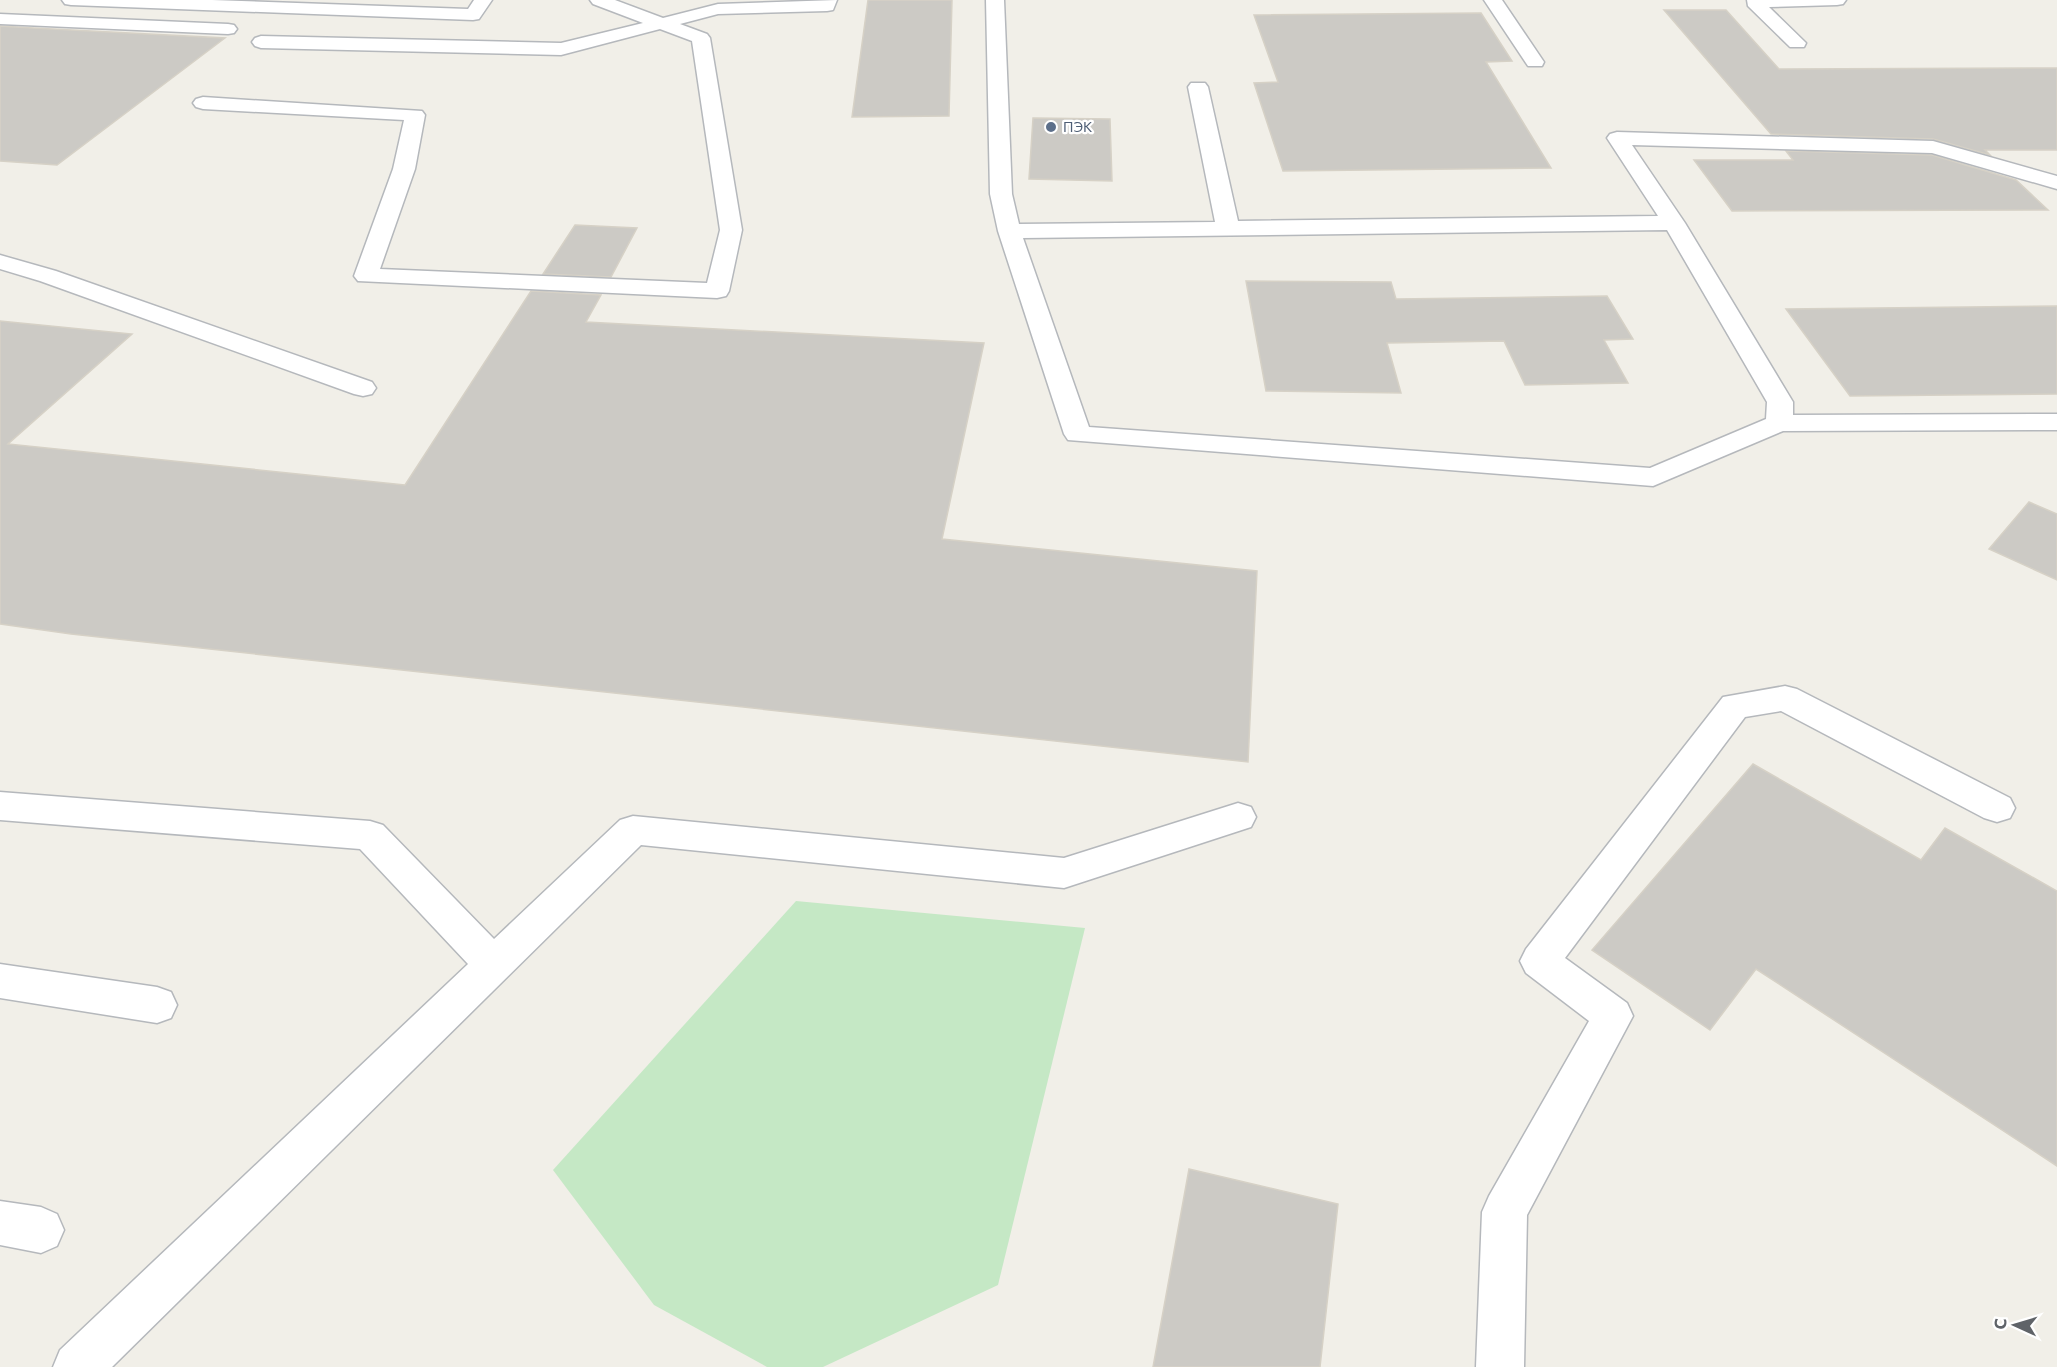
<svg xmlns="http://www.w3.org/2000/svg" width="2057" height="1367" viewBox="0 0 2057 1367" font-family="Commissioner,sans-serif">
<style>
.green{fill:#c5e8c5}
.building{fill:#cccac5;stroke:#d6d1c6;stroke-width:1.5}
.lines{fill:none;stroke-linecap:round;stroke-linejoin:round}
.minor-casing{stroke:#b5b8bc;stroke-width:3}
.minor{fill:#fff;fill-rule:evenodd}
.service-dot{fill:#5c6f8a;stroke:#fff;stroke-width:2}
.labels{text-anchor:middle;stroke-width:4.5;stroke-linejoin:round;paint-order:stroke}
.far-service-label{font-size:14px;fill:#4e5e75;stroke:#fff;text-anchor:start}
</style>
<rect width="100%" height="100%" fill="#f1efe8"/>
<!-- green -->
<path class="green" d="M796,901L1085,928L998,1285L823,1367H767L654,1305L553,1170Z"/>
<!-- building -->
<path class="building" d="M868,0H952L949,116L852,117Z
M1664,10H1726L1779,69L2057,68V150H1985L1990,155L1933,139L1771,134Z
M1481,13L1512,61L1486,62L1551,168L1283,171L1254,83L1278,82L1254,15Z
M0,26L33,28L225,38L57,165L0,161Z
M1033,118L1110,119L1112,181L1029,179Z
M1786,151L1932,155L2016,180L2048,210L1732,211L1694,160H1793Z
M575,225L637,228L611,277L543,274Z
M1246,281L1391,282L1396,299L1607,296L1633,339L1604,340L1628,383L1525,385L1504,341L1387,343L1401,393L1266,391Z
M531,291L601,295L586,322L984,343L942,539L1257,571L1248,762L71,634L0,624V321L132,334L8,444L405,485Z
M2057,306V394L1850,396L1786,309Z
M2029,502L2057,514V580L1989,549Z
M1753,764L1921,860L1945,828L2057,891V1166L1756,969L1710,1030L1592,950Z
M1189,1169L1338,1204L1320,1367H1153Z"/>
<g class="lines">
<!-- minor casing -->
<g class="minor-casing">
<path id="minor" d="M62,0H212L468,9L474,0H492L479,19L473,20L71,5L65,4Z
M590,0H615L663,18L718,4L837,0L833,10L827,11L718,14L680,24L707,34L710,38L742,230L729,291L726,296L717,298L358,281L354,276L393,169L404,120L203,109L196,107L193,103L196,99L203,97L422,111L425,115L415,169L380,269L707,283L720,230L692,41L660,29L561,55L261,48L255,46L252,42L255,38L261,36L561,43L643,23L593,4Z
M986,0H1004L1012,194L1019,224L1215,222L1188,87L1191,83H1205L1208,87L1238,221L1658,216L1607,138L1610,134L1617,132L1933,141L2057,176V189L1932,153L1632,145L1685,223L1793,402V415L2057,414V430L1783,431L1653,486L1068,440L1064,434L998,231L990,194ZM1667,230L1767,402L1766,419L1650,468L1089,427L1023,238Z
M1484,0H1502L1544,62L1542,66H1528Z
M1747,0H1846L1843,4L1837,5L1769,7L1806,43L1804,47H1790L1748,6Z
M0,14L228,24L234,25L237,29L234,33L228,34L0,24Z
M0,255L56,271L372,382L376,388L372,394L363,396L354,394L40,281L0,269Z
M1785,686L1797,689L2010,798L2015,808L2010,818L1997,822L1984,818L1781,711L1745,717L1565,958L1627,1003L1633,1016L1527,1215L1524,1367H1476L1482,1212L1489,1196L1589,1021L1526,973L1520,961L1526,949L1723,697Z
M0,792L370,821L383,825L494,939L620,820L633,816L1064,858L1238,803L1251,807L1256,817L1251,827L1064,888L641,845L112,1367H53L60,1350L468,964L360,849L0,820Z
M0,964L157,987L171,992L177,1005L171,1018L157,1023L0,998Z
M0,1201L41,1207L57,1214L64,1230L57,1246L41,1253L0,1245Z"/>
</g>
<!-- minor -->
<use href="#minor" class="minor"/>
</g>
<!-- markers -->
<circle class="service-dot" cx="1051" cy="127" r="6"/>
<g class="labels">
<!-- far-service labels -->
<g class="far-service-label">
<text x="1063" y="132">ПЭК</text>
</g>
</g>
<!-- north arrow -->
<g transform="translate(2015 1325) rotate(274)" stroke="#ffffff" stroke-width="4.5" paint-order="stroke">
<path d="M0-4.5L10 22L0 15L-10 22Z" fill="#5f6368"/>
<text y="-9" font-size="16" font-weight="bold" text-anchor="middle" fill="#5f6368">С</text>
</g>
</svg>
